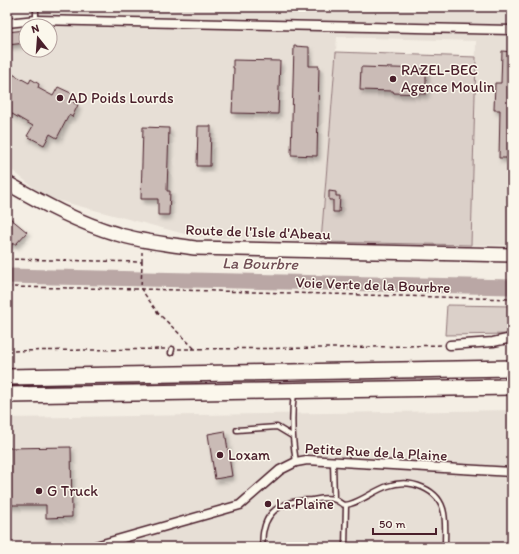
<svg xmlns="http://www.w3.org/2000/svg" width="519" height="554" viewBox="0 0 519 554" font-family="Itim,sans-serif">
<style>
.built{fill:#e7dfd6;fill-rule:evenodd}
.green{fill:#dbd0c9;stroke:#92787a}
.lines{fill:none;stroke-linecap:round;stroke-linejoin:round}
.river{stroke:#baa7a5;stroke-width:15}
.building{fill:#cabbb6;stroke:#4a1f2b;filter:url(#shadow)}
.lane-casing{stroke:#4a1f2b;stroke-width:7}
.street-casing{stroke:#4a1f2b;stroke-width:11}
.primary-casing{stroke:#4a1f2b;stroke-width:16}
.highway-casing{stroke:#4a1f2b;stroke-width:18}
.path{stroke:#4a1f2b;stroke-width:1.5;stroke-dasharray:4 3;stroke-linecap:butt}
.lane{stroke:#fbf7ec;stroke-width:4}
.street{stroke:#fbf7ec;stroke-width:8}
.primary{stroke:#fbf7ec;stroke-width:13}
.highway{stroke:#fbf7ec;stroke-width:15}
.poi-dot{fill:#4a1f2b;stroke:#fbf7ec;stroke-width:1.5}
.labels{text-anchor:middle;stroke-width:3;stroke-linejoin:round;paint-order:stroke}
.poi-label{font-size:15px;fill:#4a1f2b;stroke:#fbf7ec;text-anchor:start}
.street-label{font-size:15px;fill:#4a1f2b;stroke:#fbf7ec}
.water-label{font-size:16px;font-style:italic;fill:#714f56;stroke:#fbf7ec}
</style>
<defs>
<filter id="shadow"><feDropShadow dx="2.5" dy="4" stdDeviation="2" flood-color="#0004"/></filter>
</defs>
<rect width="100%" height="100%" fill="#f4eee4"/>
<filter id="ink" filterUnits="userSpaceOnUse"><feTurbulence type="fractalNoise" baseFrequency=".025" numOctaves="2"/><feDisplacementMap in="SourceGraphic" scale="8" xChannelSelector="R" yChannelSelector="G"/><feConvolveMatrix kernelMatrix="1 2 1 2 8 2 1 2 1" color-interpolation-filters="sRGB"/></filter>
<g filter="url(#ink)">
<!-- built -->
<path class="built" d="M34,7H512V245H471L476,41L337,37L321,242L196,237L45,197L7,166V24L34,12ZM26,26H50V50H26Z
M512,410V547H7V418Z"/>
<!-- green -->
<path class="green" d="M336,52L476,57L471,245L321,242Z
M447,305L512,306V334L445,335Z"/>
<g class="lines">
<!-- river -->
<path class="river" d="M7,276L512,287"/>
</g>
<!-- building -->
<path class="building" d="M26,30V43L7,45V32Z
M294,46L309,47V66H319L317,156L291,155Z
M502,51L512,52V158H499L500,110H494L495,83H501Z
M233,60L280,61L278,114L232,113L234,68H233Z
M361,67L426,69V94L394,93L393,91L360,90Z
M7,71L29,83L31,79L39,84L38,88L53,96L58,87L73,94L74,103L78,105L72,117L69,115L57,138L50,134L44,145L27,136L33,126L7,111Z
M198,126H211L210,166H197Z
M143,127L169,128L167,191H170L169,215H158V199H141Z
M329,191L336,192V196H340L339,212H333V200H329Z
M10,218L27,232L16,244H7V222Z
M225,431L232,476L215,479L208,434Z
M71,447L72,517L46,518V505H7V448Z"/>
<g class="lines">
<!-- lane casing -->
<g class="lane-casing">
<path id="lane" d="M36,20V7
M171,353L172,349
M294,393C291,417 292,438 296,462
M237,430L277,427L292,436
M333,462L334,499
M262,547C263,541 262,534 264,529C269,505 292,500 312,500C318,499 327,497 333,499C341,501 340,507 350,504C364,500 375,490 388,486C410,478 440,489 444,513C446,524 445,536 445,547
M345,547L346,505"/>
</g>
<!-- street casing -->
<g class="street-casing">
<path id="street" d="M7,23L36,20L512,30
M450,345L493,342L512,338
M92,547L240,505L280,470L296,462L307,460L512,472"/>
</g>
<!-- primary casing -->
<g class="primary-casing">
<path id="primary" d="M7,183C42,203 79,223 117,234C142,242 169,244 195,248L512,255"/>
</g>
<!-- highway casing -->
<g class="highway-casing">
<path id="highway" d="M7,377L512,368
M7,395L512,387"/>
</g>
<!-- path -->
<path class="path" d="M7,259L142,262L141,289L512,299
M142,262V252
M7,287L141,289L158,313L195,349
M178,349L337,348L443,345
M7,351L167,349"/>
<!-- lane -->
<use href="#lane" class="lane"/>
<!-- street -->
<use href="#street" class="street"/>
<!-- primary -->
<use href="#primary" class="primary"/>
<!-- highway -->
<use href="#highway" class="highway"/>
</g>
</g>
<!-- markers -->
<g class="poi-dot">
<circle cx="393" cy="79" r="4"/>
<circle cx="60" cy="98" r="4"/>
<circle cx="220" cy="455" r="4"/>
<circle cx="39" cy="491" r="4"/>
<circle cx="268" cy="504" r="4"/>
</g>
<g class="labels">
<!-- poi labels -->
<g class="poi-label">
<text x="401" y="75">RAZEL-BEC<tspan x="401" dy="17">Agence Moulin</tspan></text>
<text x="68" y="103">AD Poids Lourds</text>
<text x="228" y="460">Loxam</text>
<text x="47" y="496">G Truck</text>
<text x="276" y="509">La Plaine</text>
</g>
<!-- street labels -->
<g class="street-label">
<text transform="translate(258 232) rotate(2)" y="5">Route de l'Isle d'Abeau</text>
<text transform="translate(373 285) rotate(2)" y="5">Voie Verte de la Bourbre</text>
<text transform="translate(376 452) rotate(3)" y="5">Petite Rue de la Plaine</text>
</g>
<!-- water labels -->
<g class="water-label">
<text transform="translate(260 263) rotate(1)" y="6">La Bourbre</text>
</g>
</g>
<!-- margin -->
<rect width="519" height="554" fill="none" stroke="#fbf7ec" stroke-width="24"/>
<rect x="12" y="12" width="495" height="530" fill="none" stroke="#4a1f2b" stroke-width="1.5" filter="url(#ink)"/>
<!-- north arrow -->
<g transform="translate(38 38) rotate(343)"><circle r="19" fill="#fbf7ec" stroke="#b4a19f"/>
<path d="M0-3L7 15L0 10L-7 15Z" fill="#4a1f2b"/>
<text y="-6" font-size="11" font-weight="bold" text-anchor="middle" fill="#4a1f2b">N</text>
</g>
<!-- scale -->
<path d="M373 528v6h63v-6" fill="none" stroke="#4a1f2b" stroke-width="2"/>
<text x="379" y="528" font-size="12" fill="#4a1f2b" stroke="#fbf7ec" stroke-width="3" paint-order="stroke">50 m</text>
</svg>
